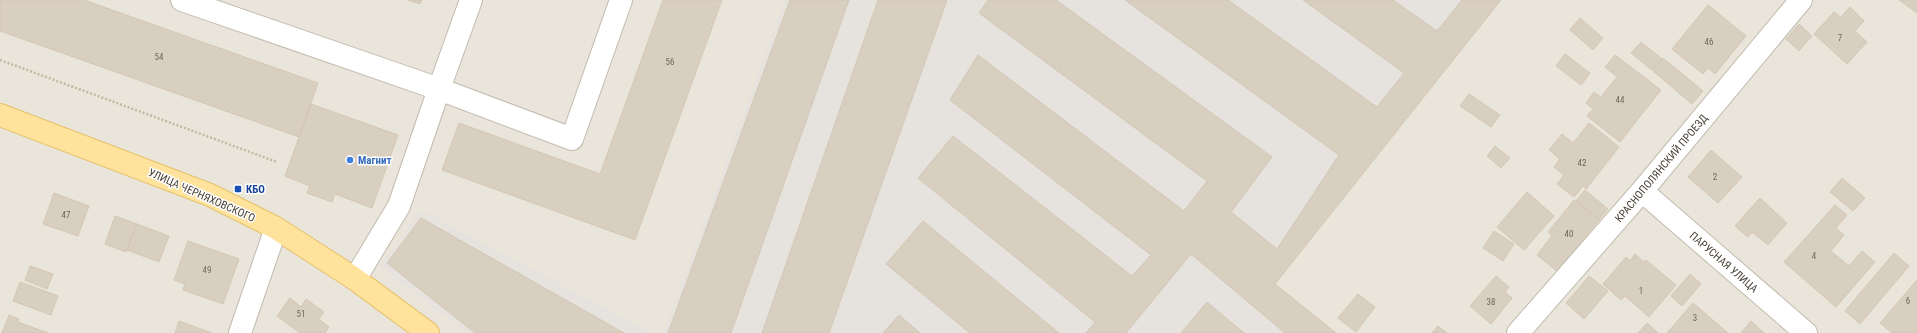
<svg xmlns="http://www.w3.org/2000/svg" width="1917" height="333" viewBox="0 0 1917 333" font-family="'Roboto Condensed',sans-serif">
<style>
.residential{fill:#eae5da}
.industrial{fill:#e6e2dd}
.building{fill:#d8cfc1;stroke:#d3c7b4}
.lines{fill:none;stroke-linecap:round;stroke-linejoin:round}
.minor-casing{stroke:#c2bbae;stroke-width:24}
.major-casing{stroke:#e6c16a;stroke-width:24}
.path{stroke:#c4b79f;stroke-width:2.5;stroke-dasharray:2 2;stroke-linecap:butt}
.minor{stroke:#fff;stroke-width:22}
.major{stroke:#ffe39c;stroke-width:22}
.shop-dot{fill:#3f7fe0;stroke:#fff;stroke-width:1.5}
.transit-dot{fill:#1a4fb4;stroke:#fff;stroke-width:1.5}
.labels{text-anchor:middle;stroke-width:3;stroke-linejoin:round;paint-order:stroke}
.number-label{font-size:9px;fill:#6e675b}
.shop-label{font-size:11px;font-weight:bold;fill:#366cbe;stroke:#fff;text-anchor:start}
.street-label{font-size:11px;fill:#4b4439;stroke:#fff}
.transit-label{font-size:11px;font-weight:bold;fill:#164399;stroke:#fff;text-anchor:start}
</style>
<rect width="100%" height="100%" fill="#f6f3ec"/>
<!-- residential -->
<path class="residential" d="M0,0H1917V333H0Z"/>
<!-- industrial -->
<path class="industrial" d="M785,0H1501L1275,284L1336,333H664Z
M421,210L652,333H467L380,266Z"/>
<!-- building -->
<path class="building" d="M0,0H84L318,83L299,137L0,31Z
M408,0H422L420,4Z
M663,0H722L635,240L442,170L459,123L600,174Z
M790,0H849L731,333H668Z
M878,0H947L829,333H762Z
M988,0H1056L1272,157L1231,212L1277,249L1339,155L1125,0H1228L1377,107L1404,73L1303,0H1393L1437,31L1462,0H1501L1275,284L1336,333H1285L1191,254L1126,333H1086L1095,322L918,178L953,136L1132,276L1151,255L950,100L978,55L1184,211L1207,181L979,13Z
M1899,0H1917V13Z
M1708,5L1746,36L1715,74L1708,68L1703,74L1672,49Z
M1850,7L1864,21L1855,31L1867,42L1847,64L1814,34L1834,12L1841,17Z
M1580,18L1603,38L1593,50L1570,30Z
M1799,24L1812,36L1799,51L1786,39Z
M1641,42L1662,59L1652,70L1631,53Z
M1565,54L1590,73L1581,85L1556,66Z
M1615,55L1661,90L1620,142L1587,116L1593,109L1586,103L1594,92L1601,97L1617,77L1605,67Z
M1663,58L1703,91L1692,104L1653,71Z
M1469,94L1500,115L1491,127L1460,106Z
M311,104L398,135L372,208L335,194L332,202L307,193L310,186L285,176Z
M1589,123L1619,147L1586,189L1583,186L1574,197L1557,184L1564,175L1554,167L1560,159L1549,150L1562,134L1573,143Z
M1495,146L1510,158L1501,168L1487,156Z
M1711,150L1742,177L1718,203L1688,177Z
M1842,178L1865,198L1853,211L1830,192Z
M1585,190L1608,209L1599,220L1576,201Z
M1527,192L1554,216L1524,250L1497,227Z
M54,193L89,206L78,236L43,224Z
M1760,198L1787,223L1768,245L1752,232L1748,237L1735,226Z
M1574,200L1599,220L1557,271L1537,255L1552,236L1548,232Z
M1835,205L1847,215L1836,228L1844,235L1831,251L1849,266L1862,251L1875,262L1836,307L1784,262Z
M115,216L137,224L126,252L105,244Z
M421,218L624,333H475L387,263Z
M923,221L1059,333H970L886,264Z
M137,224L169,236L159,262L127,250Z
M1494,231L1514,244L1503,261L1483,248Z
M188,241L239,259L223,304L183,290L185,284L174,280Z
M1894,253L1909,266L1860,324L1845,311Z
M1635,254L1644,262L1646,260L1676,285L1649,317L1625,296L1621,300L1603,284L1626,257L1630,261Z
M30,266L53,274L47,289L25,280Z
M1690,274L1701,284L1682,306L1671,296Z
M1496,276L1509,287L1505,292L1512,298L1491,324L1470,306Z
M1589,276L1608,291L1584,319L1566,303Z
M1917,280V333H1892L1880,323Z
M20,282L58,296L51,315L13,301Z
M1358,294L1375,307L1356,332L1338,318Z
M290,298L301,307L306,299L324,312L319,319L329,327L325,333H300L277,316Z
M1207,302L1244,333H1181Z
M1693,303L1728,333H1667Z
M9,315L19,319L18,322L48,333H2Z
M899,315L920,333H883Z
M179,321L212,333H175Z
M1751,321L1764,333H1741Z
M1647,323L1658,333H1638Z
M1438,326L1447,333H1432Z"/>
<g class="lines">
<!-- minor casing -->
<g class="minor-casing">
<path id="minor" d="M182,0L439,89L471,0
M1642,191L1806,333
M355,279L399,206L439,89L572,139L621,0
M240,333L276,228
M1518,333L1642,191L1801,0"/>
</g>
<!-- major casing -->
<g class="major-casing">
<path id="major" d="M0,115L210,195L276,228L355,279L428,333"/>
</g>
<!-- path -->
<path class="path" d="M0,60L277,162"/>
<!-- minor -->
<use href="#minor" class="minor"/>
<!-- major -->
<use href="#major" class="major"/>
</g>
<!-- markers -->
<circle class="shop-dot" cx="350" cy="160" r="4"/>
<rect class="transit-dot" x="234" y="185" width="8" height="8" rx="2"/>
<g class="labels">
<!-- number labels -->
<g class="number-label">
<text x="1840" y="41">7</text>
<text x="1709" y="45">46</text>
<text x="159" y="60">54</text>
<text x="670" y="65">56</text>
<text x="1620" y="103">44</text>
<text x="1582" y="166">42</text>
<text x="1715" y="180">2</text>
<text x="66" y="218">47</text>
<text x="1569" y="237">40</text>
<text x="1814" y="259">4</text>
<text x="207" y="273">49</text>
<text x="1641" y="294">1</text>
<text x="1908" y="304">6</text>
<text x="1491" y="305">38</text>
<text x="301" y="317">51</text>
<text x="1695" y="321">3</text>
</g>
<!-- shop labels -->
<g class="shop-label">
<text x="358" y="164">Магнит</text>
</g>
<!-- street labels -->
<g class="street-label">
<text transform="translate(1661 168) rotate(-50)" y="4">КРАСНОПОЛЯНСКИЙ ПРОЕЗД</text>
<text transform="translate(202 195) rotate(24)" y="4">УЛИЦА ЧЕРНЯХОВСКОГО</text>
<text transform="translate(1724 262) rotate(41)" y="4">ПАРУСНАЯ УЛИЦА</text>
</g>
<!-- transit labels -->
<g class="transit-label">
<text x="246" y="193">КБО</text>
</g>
</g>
</svg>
